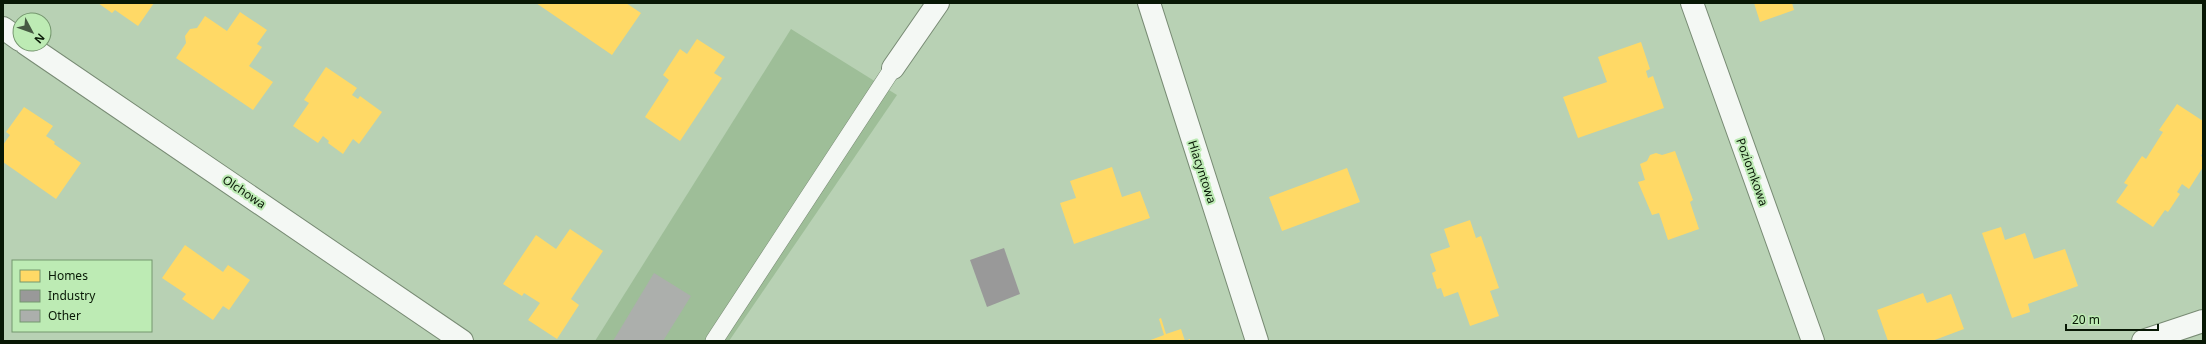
<svg xmlns="http://www.w3.org/2000/svg" width="2206" height="344" viewBox="0 0 2206 344" font-family="'Noto Sans',sans-serif">
<style>
.green{fill:#9ebe98}
.homes{fill:#ffd966}
.industry{fill:#999}
.building{fill:#acafac}
.lines{fill:none;stroke-linecap:round;stroke-linejoin:round}
.service-casing{stroke:#788b74;stroke-width:18}
.minor-casing{stroke:#788b74;stroke-width:24}
.service{stroke:#f4f8f4;stroke-width:17}
.minor{stroke:#f4f8f4;stroke-width:22}
.labels{text-anchor:middle;stroke-width:4;stroke-linejoin:round;paint-order:stroke}
.street-label{font-size:12px;fill:#081805;stroke:#bdebb4}
</style>
<rect width="100%" height="100%" fill="#b8d1b4"/>
<!-- green -->
<path class="green" d="M791,29L897,95L729,341H595Z"/>
<!-- homes -->
<path class="homes" d="M98,3H154L138,26L115,10L112,13Z
M536,3H626L641,13L612,55Z
M1754,3H1792L1794,10L1760,22Z
M240,12L267,30L257,44L262,47L249,66L273,82L253,110L176,58L186,43L185,36L190,29L197,28L205,16L227,31Z
M697,39L725,57L714,73L722,78L680,141L645,117L669,80L663,75L680,49L687,54Z
M1641,42L1650,69L1646,71L1648,78L1653,76L1664,108L1578,138L1563,97L1607,82L1598,57Z
M326,67L357,88L352,95L358,99L360,96L382,112L359,144L353,139L343,154L328,143L329,141L323,136L318,143L293,126L309,103L304,100Z
M2177,104L2203,121V152L2201,156L2203,157V167L2189,189L2182,184L2177,192L2180,194L2168,212L2165,210L2153,227L2116,202L2128,185L2124,183L2142,156L2146,159L2163,132L2159,130Z
M24,107L53,126L46,136L55,142L54,144L81,163L56,199L3,162V145L10,135L6,132Z
M1675,151L1693,200L1690,202L1699,229L1668,240L1659,213L1652,215L1638,182L1645,180L1640,164L1647,161L1650,155L1656,153L1662,155Z
M1112,167L1122,197L1140,191L1150,218L1074,244L1060,203L1076,198L1070,181Z
M1347,168L1360,202L1282,231L1269,197Z
M1470,220L1476,238L1481,236L1499,288L1490,291L1499,316L1470,326L1458,292L1444,297L1441,288L1437,289L1432,273L1436,271L1430,254L1450,247L1444,229Z
M2001,227L2005,240L2025,233L2034,259L2065,249L2078,286L2028,304L2030,312L2012,318L1982,233Z
M570,229L603,251L571,299L579,305L557,339L528,320L540,303L524,293L522,296L503,284L536,235L556,249Z
M185,245L223,272L228,265L250,280L229,310L223,306L213,320L182,299L186,294L162,278Z
M1923,293L1927,303L1951,294L1964,329L1932,341H1888L1877,310Z
M1161,318L1166,334L1181,329L1185,341L1190,339V341H1148L1164,335L1159,319Z"/>
<!-- industry -->
<path class="industry" d="M1004,248L1020,294L987,307L970,260Z"/>
<!-- building -->
<path class="building" d="M654,273L691,296L663,341H613Z"/>
<g class="lines">
<!-- service casing -->
<g class="service-casing">
<path id="service" d="M714,341L893,68"/>
</g>
<!-- minor casing -->
<g class="minor-casing">
<path id="minor" d="M1149,3L1257,341
M1692,3L1813,341
M3,28L20,40
M26,44L462,341
M893,68L938,3
M2143,341L2203,321"/>
</g>
<!-- service -->
<use href="#service" class="service"/>
<!-- minor -->
<use href="#minor" class="minor"/>
</g>
<g class="labels">
<!-- street labels -->
<g class="street-label">
<text transform="translate(1202 172) rotate(72)" y="4">Hiacyntowa</text>
<text transform="translate(1752 172) rotate(70)" y="4">Poziomkowa</text>
<text transform="translate(244 192) rotate(34)" y="4">Olchowa</text>
</g>
</g>
<!-- border -->
<rect width="2206" height="344" fill="none" stroke="#081805" stroke-width="8"/>
<!-- legend -->
<rect x="12" y="260" width="140" height="72" fill="#bdebb4" stroke="#75976e"/>
<rect x="20" y="270" width="20" height="12" fill="#ffd966" stroke="#75976e"/>
<text x="48" y="280" font-size="12" fill="#081805">Homes</text>
<rect x="20" y="290" width="20" height="12" fill="#999999" stroke="#75976e"/>
<text x="48" y="300" font-size="12" fill="#081805">Industry</text>
<rect x="20" y="310" width="20" height="12" fill="#acafac" stroke="#75976e"/>
<text x="48" y="320" font-size="12" fill="#081805">Other</text>
<!-- north arrow -->
<g transform="translate(32 32) rotate(131)"><circle r="19" fill="#bdebb4" stroke="#75976e"/>
<path d="M0-3L7 15L0 10L-7 15Z" fill="#465942"/>
<text y="-6" font-size="11" font-weight="bold" text-anchor="middle" fill="#081805">N</text>
</g>
<!-- scale -->
<path d="M2066 324v6h92v-6" fill="none" stroke="#081805" stroke-width="2"/>
<text x="2072" y="324" font-size="12" fill="#081805" stroke="#bdebb4" stroke-width="3" paint-order="stroke">20 m</text>
</svg>
